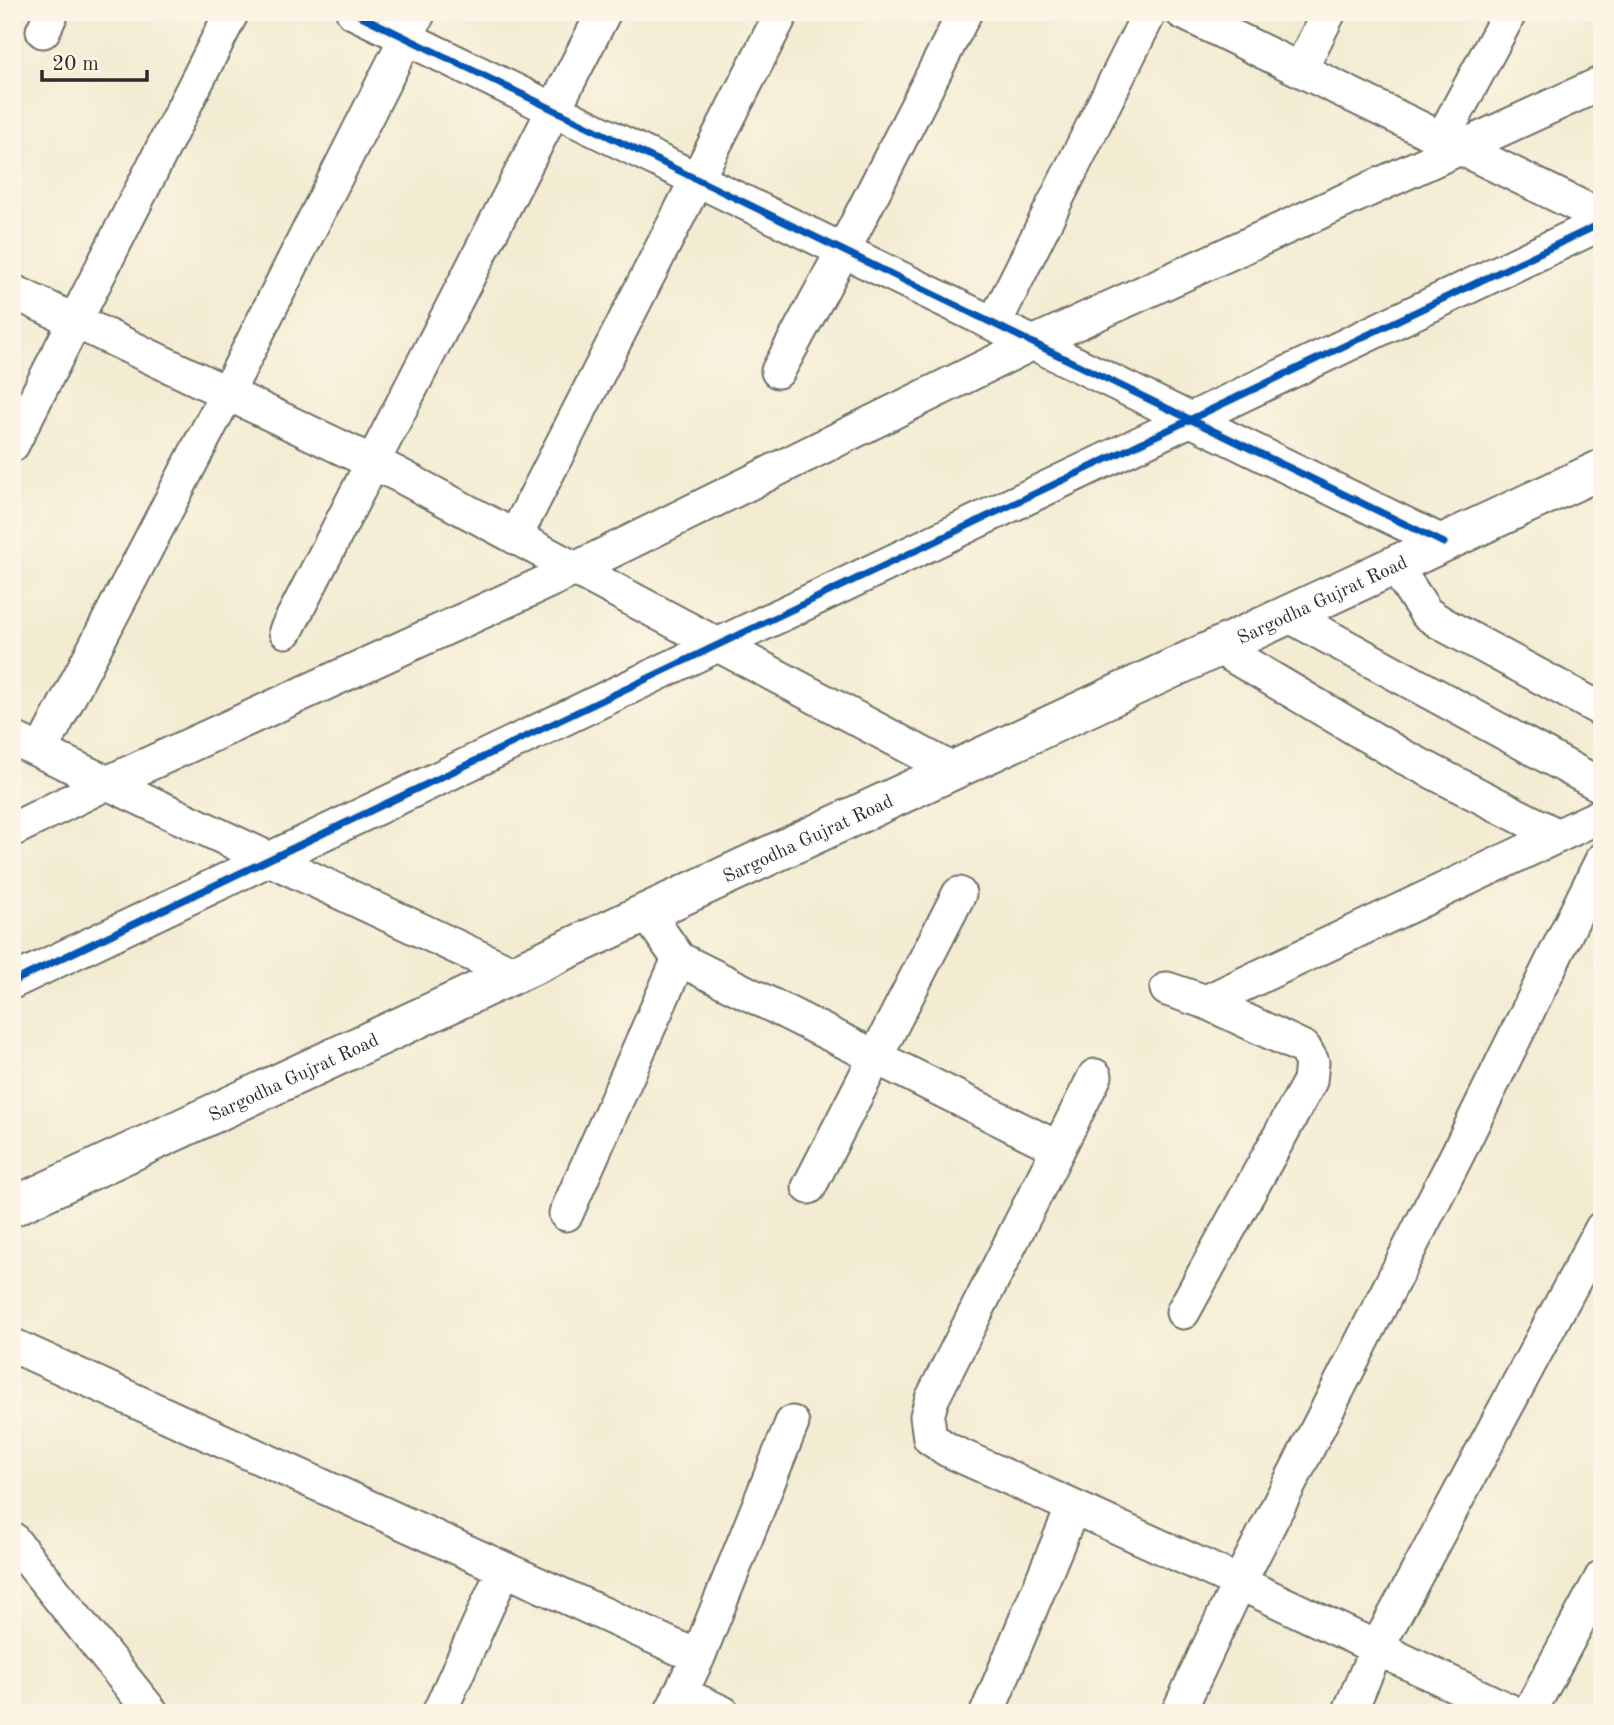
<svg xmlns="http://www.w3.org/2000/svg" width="1614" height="1725" viewBox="0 0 1614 1725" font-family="'Old Standard TT',serif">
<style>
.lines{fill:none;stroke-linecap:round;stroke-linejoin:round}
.minor-casing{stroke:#716f66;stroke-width:37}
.major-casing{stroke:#716f66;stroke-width:42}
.minor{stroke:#fff;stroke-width:33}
.major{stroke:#fff;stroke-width:38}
.cycleway-casing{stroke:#fcf5e5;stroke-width:11}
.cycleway{stroke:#0057b8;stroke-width:7}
.labels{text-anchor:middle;stroke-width:7;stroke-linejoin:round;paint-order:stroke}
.street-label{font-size:19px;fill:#2b2b2b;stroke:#fcf5e5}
</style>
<rect width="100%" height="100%" fill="#fcf5e5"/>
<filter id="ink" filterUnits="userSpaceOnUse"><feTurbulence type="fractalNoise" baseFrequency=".0143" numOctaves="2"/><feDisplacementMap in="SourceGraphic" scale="14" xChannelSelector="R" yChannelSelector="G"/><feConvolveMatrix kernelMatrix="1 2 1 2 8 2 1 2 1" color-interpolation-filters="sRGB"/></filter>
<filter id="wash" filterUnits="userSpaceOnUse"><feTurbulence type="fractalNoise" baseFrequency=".00686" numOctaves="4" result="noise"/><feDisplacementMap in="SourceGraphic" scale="28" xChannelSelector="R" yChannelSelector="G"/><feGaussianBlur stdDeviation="1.57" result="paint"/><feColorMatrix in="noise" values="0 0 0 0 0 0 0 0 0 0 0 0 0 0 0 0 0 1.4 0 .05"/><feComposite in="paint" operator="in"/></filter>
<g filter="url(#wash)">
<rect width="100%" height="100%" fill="#f3ecd3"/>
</g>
<g filter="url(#ink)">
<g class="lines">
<!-- minor casing -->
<g class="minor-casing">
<path id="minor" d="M353,12L1444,543
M1182,12L1602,217
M43,31L52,12
M1300,70L1329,12
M1442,139L1510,12
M12,291L397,474L953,770
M994,324L1150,12
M778,371L843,251L965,12
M12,445L232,12
M515,537L782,12
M1395,566L1426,613L1441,623L1602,710
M1288,615L1602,786
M286,631L604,12
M1218,647L1402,756L1558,836
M12,738L512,973
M41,751L227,393L419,12
M12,830L107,783L575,569L1033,343L1602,83
M646,912L679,959L1058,1148
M12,982C544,732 1071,474 1602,223
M1167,989L1206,1002L1304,1048L1312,1062L1310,1081L1183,1312
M1206,1002L1602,815
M1095,1076L932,1399L927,1416L930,1438L948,1450L1223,1575L1514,1713
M809,1187L959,894
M566,1214L679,959
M12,1345L698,1657
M12,1539L152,1713
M680,1693L723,1713
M439,1713L504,1569
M671,1713L698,1657L792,1423
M987,1713L1073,1507
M1178,1713L1239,1583L1459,1151L1602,860
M1349,1713L1377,1648L1602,1228
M1529,1713L1602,1577"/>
</g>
<!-- major casing -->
<g class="major-casing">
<g id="major">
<path id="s1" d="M12,1207L1602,469"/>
</g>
</g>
<!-- minor -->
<use href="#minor" class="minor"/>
<!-- major -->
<use href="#major" class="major"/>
<!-- cycleway casing -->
<g class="cycleway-casing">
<path id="cycleway" d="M353,12L1444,543
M12,982C544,732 1071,474 1602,223"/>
</g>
<!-- cycleway -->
<use href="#cycleway" class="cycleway"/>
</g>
</g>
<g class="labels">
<!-- street labels -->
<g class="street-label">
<text dy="7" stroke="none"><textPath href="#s1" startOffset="1444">Sargodha Gujrat Road</textPath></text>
<text dy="7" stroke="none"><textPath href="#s1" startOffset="877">Sargodha Gujrat Road</textPath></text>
<text dy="7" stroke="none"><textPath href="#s1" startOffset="310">Sargodha Gujrat Road</textPath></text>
</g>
</g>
<!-- margin -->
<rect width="1614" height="1725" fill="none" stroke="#fcf5e5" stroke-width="42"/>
<!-- scale -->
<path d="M42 70v10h105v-10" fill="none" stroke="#2b2b2b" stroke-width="3.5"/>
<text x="52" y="70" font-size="21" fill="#2b2b2b" stroke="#fcf5e5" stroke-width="5" paint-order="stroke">20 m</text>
</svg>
